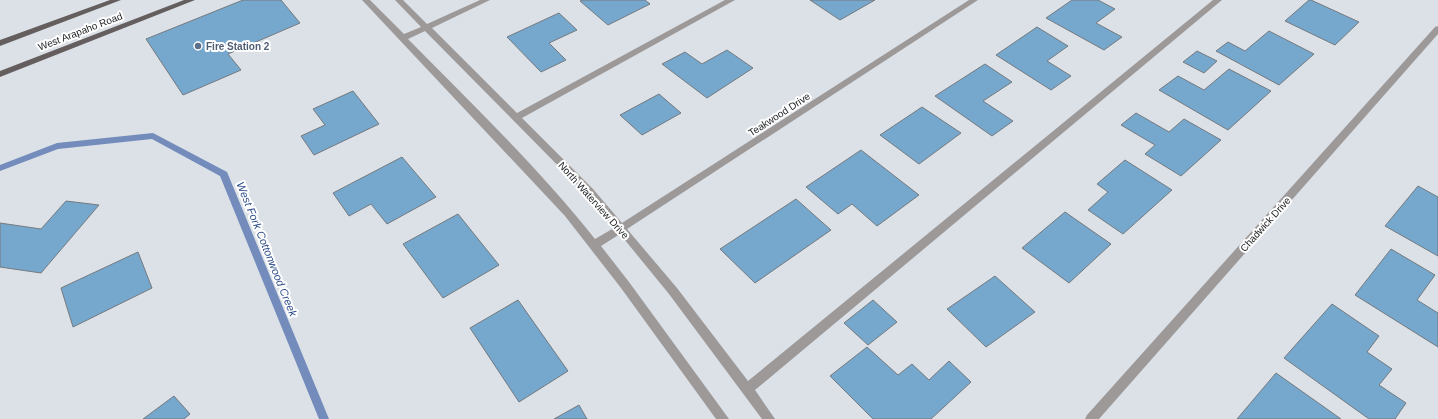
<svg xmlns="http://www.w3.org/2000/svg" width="1438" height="419" viewBox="0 0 1438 419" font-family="Helvetica,sans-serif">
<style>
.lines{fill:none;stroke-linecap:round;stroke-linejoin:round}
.stream{fill:#738cbb;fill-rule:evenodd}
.building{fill:#76a7cd;stroke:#747a7f}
.minor{fill:#9d9999;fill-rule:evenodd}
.major{fill:#655e5e;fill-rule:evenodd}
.service-dot{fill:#5c6f8a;stroke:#fff;stroke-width:1.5}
.labels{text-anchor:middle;stroke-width:4;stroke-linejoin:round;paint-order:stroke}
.street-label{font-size:10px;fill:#222527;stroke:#fff}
.service-label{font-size:10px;font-weight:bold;fill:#4e5e75;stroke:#fff;text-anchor:start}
.water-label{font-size:11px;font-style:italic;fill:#32508c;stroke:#fff}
</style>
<rect width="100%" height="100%" fill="#dbe1e7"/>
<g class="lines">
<!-- stream -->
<path class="stream" d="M153,133L227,172L329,419H319L220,176L152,139L58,149L0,171V165L57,143Z"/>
</g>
<!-- building -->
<path class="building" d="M243,0H281L300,23L228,54L241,70L183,95L146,39Z
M583,0H645L650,4L608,25L580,1Z
M810,0H875L840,20Z
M1072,0H1098L1115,9L1096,23L1122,37L1104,50L1046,18Z
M1309,0H1311L1359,22L1335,45L1285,21Z
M559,13L577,30L549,43L566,60L541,72L507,37Z
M1037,27L1068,46L1047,61L1071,76L1051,90L996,55Z
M1269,31L1314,54L1279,85L1216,51L1228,42L1245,51Z
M727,50L753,68L707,98L662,64L685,52L702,64Z
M1197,51L1217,61L1204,73L1183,62Z
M985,64L1012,82L983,101L1013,121L992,136L935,96Z
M1229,69L1271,91L1228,130L1159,90L1178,76L1204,90Z
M353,91L379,124L314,155L301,136L325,125L313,109Z
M659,94L681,113L642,135L620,115Z
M922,107L961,133L919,164L880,135Z
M1136,113L1169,132L1184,119L1221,140L1181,176L1145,154L1155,145L1121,125Z
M861,150L919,195L877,226L852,204L838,214L806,187Z
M402,157L436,197L387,224L371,204L349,216L333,193Z
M1125,160L1172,190L1123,234L1088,210L1108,192L1097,184Z
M1418,186L1438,197V256L1385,226Z
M796,199L831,230L755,283L720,249Z
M66,201L99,205L41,273L0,267V223L41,229Z
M1065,212L1111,244L1069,283L1022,248Z
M458,214L499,265L443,298L403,244Z
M1391,249L1435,275L1417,300L1438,313V347L1355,295Z
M138,252L152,288L73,327L61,288Z
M995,276L1035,312L986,347L947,309Z
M518,300L568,371L519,402L470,328Z
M873,300L897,322L868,345L844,323Z
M1332,304L1379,336L1367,352L1392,369L1379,385L1406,403L1395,419H1369L1284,358Z
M867,347L898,375L912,364L929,380L949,361L971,382L931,419H873L830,376Z
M1276,373L1341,419H1237Z
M174,396L190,414L184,419H143Z
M579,405L587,419H554Z"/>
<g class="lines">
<!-- minor -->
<path class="minor" d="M362,0H370L404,34L421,27L395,0H403L427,24L480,0H490L432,28L517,113L725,0H735L522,118L593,189L622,223L969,0H978L627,229L677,288L748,381L1213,0H1222L755,390L775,419H762L669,294L620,234L601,246L629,282L729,419H716L621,288L565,216ZM425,31L587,195L614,228L595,239C539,168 472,104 408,39Z
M1438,26V34L1099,419H1085L1087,415L1435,27Z"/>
<!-- major -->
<path class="major" d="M110,0H121L0,46V40Z
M184,0H195L0,77V71Z"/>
</g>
<!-- markers -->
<circle class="service-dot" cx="198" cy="46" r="4"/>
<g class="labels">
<!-- street labels -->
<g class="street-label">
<text transform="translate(80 31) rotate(-21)" y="4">West Arapaho Road</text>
<text transform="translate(779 114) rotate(-33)" y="4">Teakwood Drive</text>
<text transform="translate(594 200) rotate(48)" y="4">North Waterview Drive</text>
<text transform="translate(1265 224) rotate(-48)" y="4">Chadwick Drive</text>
</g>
<!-- service labels -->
<g class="service-label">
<text x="206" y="50">Fire Station 2</text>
</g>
<!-- water labels -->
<g class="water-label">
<text transform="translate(267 249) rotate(68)" y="4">West Fork Cottonwood Creek</text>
</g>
</g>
</svg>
